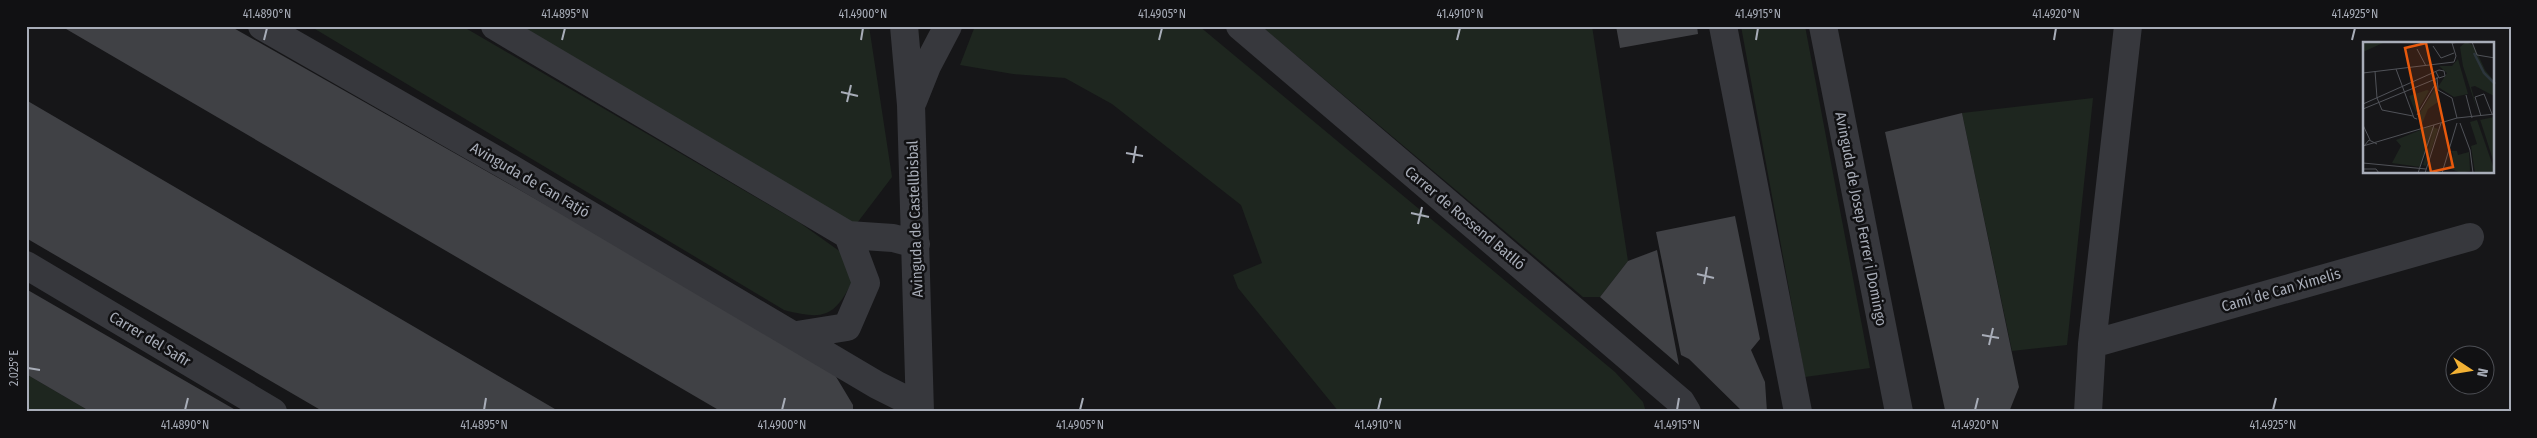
<svg xmlns="http://www.w3.org/2000/svg" width="2537" height="438" viewBox="0 0 2537 438" font-family="'Fira Sans Condensed',sans-serif">
<style>
.green{fill:#1e261f}
.building{fill:#404145}
.lines{fill:none;stroke-linecap:round;stroke-linejoin:round}
.minor{stroke:#37383d;stroke-width:28}
.ticks{fill:none;stroke:#a8adb8;stroke-width:2}
.labels{text-anchor:middle;stroke-width:5;stroke-linejoin:round;paint-order:stroke}
.street-label{font-size:15px;fill:#a8adb8;stroke:#111113}
.inset-river{fill:none;stroke:#2c353c;stroke-width:2.5}
.inset-road{fill:none;stroke:#505258;stroke-width:1}
.view{fill:#e8590c;fill-opacity:0.15;stroke:#e8590c;stroke-width:2.5}
.inset-edge{fill:none;stroke:#a8adb8;stroke-width:2.5}
.neatline{fill:none;stroke:#a8adb8;stroke-width:2}
.ticks-label{font-size:12px;text-anchor:middle;fill:#a8adb8}
</style>
<rect width="100%" height="100%" fill="#161618"/>
<!-- green -->
<path class="green" d="M310,26H462L800,223L845,255L853,280C834,318 824,320 784,310Z
M500,26H869L892,177L848,235Z
M975,26H1199L1615,372L1643,402L1646,412H1339L1238,288L1233,275L1262,263L1241,205L1112,104L1065,78L1013,74L960,65Z
M1261,26H1592L1628,261L1600,297H1583Z
M1741,26H1805L1870,368L1805,377Z
M2093,98L2067,345L2012,351L1962,113Z
M26,374L91,412H26Z"/>
<!-- building -->
<path class="building" d="M61,26H230L829,365L853,405V412H722Z
M1616,26H1697L1698,34L1620,48Z
M26,100L560,412H324L26,238Z
M1962,113L2019,387L2009,412L1945,410L1885,132Z
M1735,216L1760,339L1751,350L1765,382L1767,412H1743L1689,359L1681,355L1656,232Z
M1657,250L1679,365L1600,297L1628,261Z
M26,289L239,412H91L26,374Z"/>
<g class="lines">
<!-- minor -->
<path class="minor" d="M262,26L510,168L877,385L919,406
M495,26L848,235L893,238L916,244
M904,26L911,105L920,412
M1240,26L1681,402L1687,412
M1723,26L1798,412
M1823,26L1899,412
M913,101L927,66L948,26
M26,265L273,412
M797,335L847,327L866,283L848,235
M2092,344L2470,237
M2088,412L2092,344L2128,26"/>
</g>
<!-- ticks -->
<path class="ticks" d="M264,40L267,28M562,40L565,28M861,40L863,28M1159,40L1162,28M1457,40L1460,28M1756,40L1758,28M2054,40L2056,28M2352,40L2355,28M841,92L858,96M847,102L851,85M1126,153L1143,156M1133,163L1136,146M1411,213L1429,217M1418,224L1422,207M1697,274L1714,278M1704,284L1707,267M1982,335L1999,338M1989,345L1993,328M28,368L40,370M185,410L188,398M484,410L486,398M782,410L785,398M1080,410L1083,398M1378,410L1381,398M1677,410L1679,398M1975,410L1978,398M2273,410L2276,398"/>
<g class="labels">
<!-- street labels -->
<g class="street-label">
<text transform="translate(530 180) rotate(30)" y="5">Avinguda de Can Fatjó</text>
<text transform="translate(1465 218) rotate(40)" y="5">Carrer de Rossend Batlló</text>
<text transform="translate(915 219) rotate(-92)" y="5">Avinguda de Castellbisbal</text>
<text transform="translate(1861 219) rotate(79)" y="5">Avinguda de Josep Ferrer i Domingo</text>
<text transform="translate(2281 290) rotate(-16)" y="5">Camí de Can Ximelis</text>
<text transform="translate(150 339) rotate(31)" y="5">Carrer del Safir</text>
</g>
</g>
<!-- overview -->
<g transform="translate(2363 42)">
<rect width="131" height="131" fill="#161618"/>
<path d="M0,0H22L0,10ZM103,0L111,4L122,28L131,39V54L112,44L108,45L117,78L131,75V121L100,24L97,5ZM95,17L105,52L91,55L75,45L84,31L76,24H89ZM73,45L75,60L65,67L59,82L56,72ZM64,48L66,49L53,71L46,54ZM114,78L131,127V131H112L108,104L114,102L107,80ZM67,84L75,87L63,124L60,123L70,91L57,125L29,121L38,104L33,98ZM88,109H94L95,113L106,110L107,129L98,131L86,126L90,112Z" fill="#1e261f"/>
<path class="inset-river" d="M111,11L121,31L132,42"/>
<path class="inset-road" d="M109,0L114,13L132,16M70,4L78,16L91,11M54,7L63,24M33,27L51,76L54,77M12,29L14,56L19,68L50,74M0,31L91,20L93,14L89,1L97,0M74,35L75,48L89,56L94,76M103,53L109,76M0,62L76,28L81,29L82,34L76,36L73,30M0,67L75,36M54,73L73,41M118,74L112,55L121,52L129,72M97,81L107,108L110,131M0,83L7,98M0,104L94,76L132,72M1,104L6,98L14,102M0,121L63,127M0,127H13L16,131M55,131L71,83M62,131L78,81M79,131L94,81"/>
<path class="view" d="M63,1L90,125L68,130L42,6Z"/>
<rect width="131" height="131" class="inset-edge"/>
</g>
<!-- border -->
<rect width="2537" height="438" fill="none" stroke="#111113" stroke-width="55"/>
<!-- north arrow -->
<g transform="translate(2470 370) rotate(102)"><circle r="24" fill="#111113" stroke="#4d4f55"/>
<path d="M0-4L9 19L0 12L-9 19Z" fill="#f2b134"/>
<text y="-8" font-size="14" font-weight="bold" text-anchor="middle" fill="#a8adb8">N</text>
</g>
<rect x="28" y="28" width="2482" height="382" class="neatline"/>
<g class="ticks-label">
<text x="267" y="18">41.4890°N</text>
<text x="565" y="18">41.4895°N</text>
<text x="863" y="18">41.4900°N</text>
<text x="1162" y="18">41.4905°N</text>
<text x="1460" y="18">41.4910°N</text>
<text x="1758" y="18">41.4915°N</text>
<text x="2056" y="18">41.4920°N</text>
<text x="2355" y="18">41.4925°N</text>
<text transform="translate(14 368) rotate(-90)" y="4">2.025°E</text>
<text x="185" y="429">41.4890°N</text>
<text x="484" y="429">41.4895°N</text>
<text x="782" y="429">41.4900°N</text>
<text x="1080" y="429">41.4905°N</text>
<text x="1378" y="429">41.4910°N</text>
<text x="1677" y="429">41.4915°N</text>
<text x="1975" y="429">41.4920°N</text>
<text x="2273" y="429">41.4925°N</text>
</g>
</svg>
